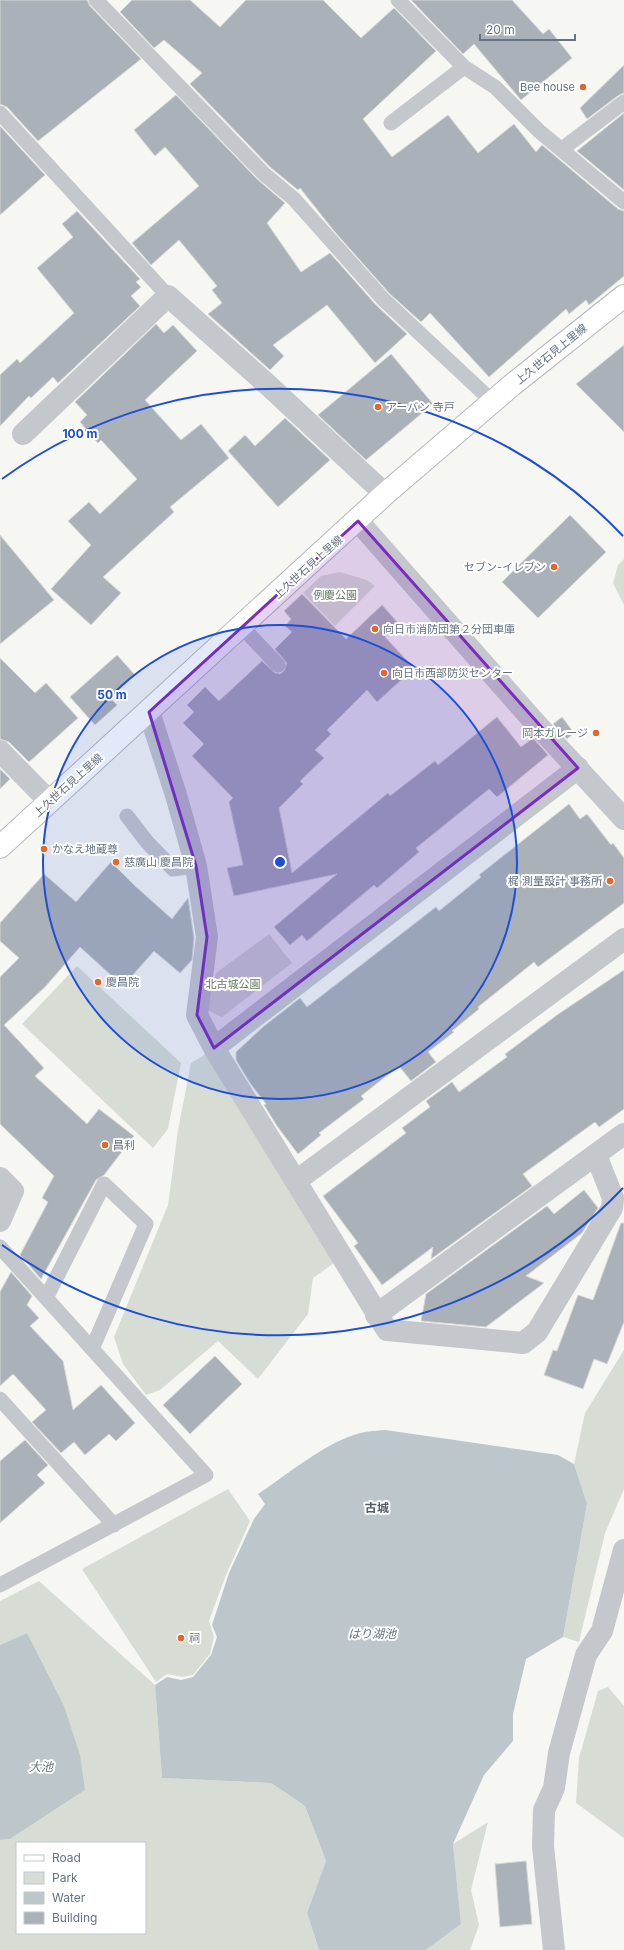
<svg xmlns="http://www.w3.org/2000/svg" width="624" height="1950" viewBox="0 0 624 1950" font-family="Inter,'Noto Sans JP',sans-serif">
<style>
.green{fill:#d7ddd4;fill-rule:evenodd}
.water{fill:#bcc6cb}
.building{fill:#abb1b8;stroke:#d8d8d6}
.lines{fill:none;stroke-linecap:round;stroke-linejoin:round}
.secondary-casing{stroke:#b6bac0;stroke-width:24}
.service{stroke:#c4c7cb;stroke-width:15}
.minor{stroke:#c4c7cb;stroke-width:22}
.tertiary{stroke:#c4c7cb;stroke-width:22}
.secondary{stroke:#fff;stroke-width:22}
.marked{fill:#7b2cbf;fill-opacity:0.2;stroke:#7b2cbf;stroke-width:3;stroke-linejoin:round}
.ring{fill:none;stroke:#1d4ed8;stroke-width:2}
.poi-dot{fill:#e16828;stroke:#fff;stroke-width:1.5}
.labels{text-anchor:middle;stroke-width:4;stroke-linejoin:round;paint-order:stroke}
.poi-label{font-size:11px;fill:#667384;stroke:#fff;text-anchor:start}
.street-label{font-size:11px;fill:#667384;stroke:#fff}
.park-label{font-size:11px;fill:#667b64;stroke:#fff}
.neighbourhood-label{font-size:12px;font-weight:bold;fill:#535d69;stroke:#fff}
.water-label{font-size:12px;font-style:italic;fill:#617480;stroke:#fff}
.centre{fill:#1d4ed8;stroke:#fff;stroke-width:2}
.ring-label{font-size:12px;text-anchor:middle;font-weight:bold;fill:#1d4ed8;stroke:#fff;stroke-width:4;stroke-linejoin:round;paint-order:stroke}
</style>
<rect width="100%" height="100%" fill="#f6f6f3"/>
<!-- green -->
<path class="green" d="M624,559V605L613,583L618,565Z
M340,572L367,580L375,586L335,626L303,593L321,576Z
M269,934L292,963L222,1017L207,1010L216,973Z
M77,966L181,1063L168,1129L153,1148L22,1024Z
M206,1054L334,1263L313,1278L308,1314L258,1379L218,1341L160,1390L146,1395L123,1364L114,1337L168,1205L178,1130L191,1063Z
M624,1350V1489L605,1533L579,1642L563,1637L587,1504L574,1464L585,1413Z
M228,1489L250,1521L226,1575L209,1621L214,1637L210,1654L193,1675L182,1677L167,1674L156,1682L82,1569Z
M39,1581L155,1685L162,1778L271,1783L305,1806L326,1861L307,1913L319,1950H0V1840L10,1839L85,1790L27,1633L0,1645V1601ZM17,1843H145V1933H17Z
M608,1687L624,1706V1838L576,1803L579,1758L598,1691Z
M488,1822L471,1890L479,1925L470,1950H426L461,1924L453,1844Z"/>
<!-- water -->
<path class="water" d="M385,1430L558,1455L574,1464L587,1504L563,1637L526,1659L513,1714V1741L484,1775L453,1844L461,1924L426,1950H319L307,1913L326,1861L305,1806L271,1783L162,1778L155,1685L167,1677L181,1680L193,1677L211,1655L217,1637L212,1625L229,1573L254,1519L265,1504L258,1494C285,1476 324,1444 354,1435C364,1431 374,1431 385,1430Z
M27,1633L64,1706L80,1755L85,1790L10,1839L0,1840V1645Z"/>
<!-- building -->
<path class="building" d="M0,0H87L90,6L141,59L38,141L7,107L0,104Z
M132,0H190L220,27L246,0H323L361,38L394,8L436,51L363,119L392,157L448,115L478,153L514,124L536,152L542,145L618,209L624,211V276L589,305L586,300L569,314L566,309L489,377L430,313L421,322L389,293L334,231L300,188L298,190L270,167L190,84L202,73L164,40L154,48L120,12Z
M411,0H512L543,34L549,29L572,58L521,100L474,44L463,54Z
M624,65V93L619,95L587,119L580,108Z
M176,95L258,180L285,203L267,223L301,272L330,253L376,305L407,334L375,363L327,305L273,345L284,356L270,370L208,314L222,303L212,290L217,286L179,240L151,265L132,243L199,186L165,147L155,156L134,130Z
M624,113V190L577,151Z
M0,126L45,175L0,215Z
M77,211L140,279L136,282L141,287L131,296L140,306L58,383L53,377L31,398L29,396L0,426V375L17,359L20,363L74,313L37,268L73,237L62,224Z
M156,324L164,333L173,325L197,351L145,400L181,440L201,424L229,458L170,507L174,512L103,577L121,593L91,625L51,589L91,545L68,521L89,502L100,514L137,479L101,440L98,443L80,422L87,415L75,402Z
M624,345V432L576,384Z
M391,354L433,404L366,460L318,415Z
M285,418L330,460L278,507L228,451L245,435L255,446Z
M570,515L606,552L538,618L502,582Z
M0,535L54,600L0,644Z
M302,594L346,639L382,605L399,624L385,637L414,668L377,702L367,690L327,730L331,734L315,750L324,758L300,781L303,784L279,808L292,873L388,793L390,796L435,761L438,765L497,717L521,747L533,738L548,755L497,797L489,789L416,848L419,852L377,888L374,885L307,941L302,935L290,945L274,927L337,874L234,896L227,868L243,865L229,802L233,798L192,756L204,744L183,723L194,712L187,705L205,687L219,701L262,661L275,673L280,674L284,671L287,663L275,649L292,632L285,626L291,619L284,611Z
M117,655L135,675L110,698L117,705L95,725L70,697Z
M0,658L35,693L46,683L78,718L29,762L9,742L0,739Z
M562,717L574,733L567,739L553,724Z
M0,769L10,779L0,789Z
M569,804L580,819L587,814L611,845L613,843L624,858V903L538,967L534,962L478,1007L479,1009L452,1031L454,1032L428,1052L436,1062L411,1081L399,1066L361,1096L364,1099L319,1133L321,1135L298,1154L277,1126L264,1105L266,1104L250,1083L236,1060V1052L263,1027L300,998L307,1007L436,907L439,911L481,877L479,875Z
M111,862L135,886L172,919L188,898L194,938L192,960L180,973L154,951L123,986L80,947L45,987L4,1025L44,1068L35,1076L87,1124L99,1109L134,1136L104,1175L96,1180L41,1279L20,1255L48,1202L42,1198L54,1176L0,1124V977L19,958L0,941V923L44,874L76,902Z
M624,970V1109L599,1127L595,1122L523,1174L532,1186L431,1259L433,1247L382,1285L354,1246L358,1243L323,1196L406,1133L402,1128L430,1107L426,1101L452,1082L459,1092L507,1057L505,1054L557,1015Z
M584,1190L598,1208L582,1233L526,1276L544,1283L486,1327L421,1321L426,1294L547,1206L554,1214Z
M621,1223H624V1322L607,1364L594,1359L583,1389L544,1375L553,1350L557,1351L578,1295L593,1300Z
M11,1272L32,1296L27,1305L39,1318L30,1326L63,1361L73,1410L101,1385L135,1423L116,1441L109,1434L85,1455L74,1442L61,1453L32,1422L46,1410L13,1374L0,1386V1292Z
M215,1356L242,1384L190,1434L163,1405Z
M25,1440L48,1465L37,1475L45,1483L0,1523V1461Z
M526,1861L532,1924L500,1927L495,1864Z"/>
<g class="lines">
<!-- secondary casing -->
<g class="secondary-casing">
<path id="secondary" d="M0,847L385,494L512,385L624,296"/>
</g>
<!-- service -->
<path class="service" d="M96,0L264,174L294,199L383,299L493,402
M398,0L464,67L495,87L539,131L624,202
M0,113L168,296
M391,123L464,67
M562,149L624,102
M242,627L278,665
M127,816L147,842L173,869L196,866
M0,1247L206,1475L0,1585
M46,1298L104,1184L146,1224L92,1349
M0,1399L114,1525"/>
<!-- minor -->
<path class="minor" d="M23,434L168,296L268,385L385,494
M149,712L176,795L196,866L207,937L197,1015L214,1048L387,1330L523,1343L537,1332L612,1208L613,1198L596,1155
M0,751L50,802
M214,1048L578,768
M0,1178L13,1191L0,1221
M296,1181L624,939
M376,1315L624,1134
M554,1950L543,1846L544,1810L554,1788L559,1753L586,1655L602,1631L624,1550"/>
<!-- tertiary -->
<path class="tertiary" d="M358,521L530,717L624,819"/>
<!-- secondary -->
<use href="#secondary" class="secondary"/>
</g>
<!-- marked area -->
<path class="marked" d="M358,521L578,768L214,1048L197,1015L207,937L196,866L149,712Z"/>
<!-- distance rings -->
<circle cx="280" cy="862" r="237" fill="#1d4ed8" fill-opacity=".12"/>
<g class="ring">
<circle cx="280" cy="862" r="237"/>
<path d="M623 1188A473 473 0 0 1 2 1245M2 479A473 473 0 0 1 623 536"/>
</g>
<!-- markers -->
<g class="poi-dot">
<circle cx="583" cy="87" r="4"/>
<circle cx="378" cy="407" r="4"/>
<circle cx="554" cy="567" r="4"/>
<circle cx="375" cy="629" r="4"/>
<circle cx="384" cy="673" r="4"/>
<circle cx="596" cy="733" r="4"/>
<circle cx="44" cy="849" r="4"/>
<circle cx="116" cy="862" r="4"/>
<circle cx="610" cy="881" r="4"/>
<circle cx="98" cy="982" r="4"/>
<circle cx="105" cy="1145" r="4"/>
<circle cx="181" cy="1638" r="4"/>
</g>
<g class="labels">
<!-- poi labels -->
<g class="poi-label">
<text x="575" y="91" text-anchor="end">Bee house</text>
<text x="386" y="411">アーバン 寺戸</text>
<text x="546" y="571" text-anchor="end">セブン-イレブン</text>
<text x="383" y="633">向日市消防団第２分団車庫</text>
<text x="392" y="677">向日市西部防災センター</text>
<text x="588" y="737" text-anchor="end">岡本ガレージ</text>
<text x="52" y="853">かなえ地蔵尊</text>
<text x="124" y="866">慈廣山 慶昌院</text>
<text x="602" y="885" text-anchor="end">梶 測量設計 事務所</text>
<text x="106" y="986">慶昌院</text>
<text x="113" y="1149">昌利</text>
<text x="189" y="1642">祠</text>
</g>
<!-- street labels -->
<g class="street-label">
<text transform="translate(551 354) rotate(-39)" y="4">上久世石見上里線</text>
<text transform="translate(308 567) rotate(-42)" y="4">上久世石見上里線</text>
<text transform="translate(68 785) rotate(-42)" y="4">上久世石見上里線</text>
</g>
<!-- park labels -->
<g class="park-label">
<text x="335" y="599">例慶公園</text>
<text x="233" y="988">北古城公園</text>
</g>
<!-- neighbourhood labels -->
<g class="neighbourhood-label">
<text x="377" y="1512">古城</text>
</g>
<!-- water labels -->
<g class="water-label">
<text x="372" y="1638">はり湖池</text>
<text x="41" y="1771">大池</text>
</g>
</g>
<circle cx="280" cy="862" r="6" class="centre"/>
<g class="ring-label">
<text x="80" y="438">100 m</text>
<text x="112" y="699">50 m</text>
</g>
<!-- legend -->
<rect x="16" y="1842" width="130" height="92" fill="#ffffff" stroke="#c2c7ce"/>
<rect x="24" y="1855" width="20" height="6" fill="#ffffff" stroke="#c2c7ce"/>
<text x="52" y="1862" font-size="12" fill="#667384">Road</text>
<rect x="24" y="1872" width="20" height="12" fill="#d7ddd4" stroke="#c2c7ce"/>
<text x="52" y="1882" font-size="12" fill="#667384">Park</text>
<rect x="24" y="1892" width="20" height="12" fill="#bcc6cb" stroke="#c2c7ce"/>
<text x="52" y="1902" font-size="12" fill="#667384">Water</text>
<rect x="24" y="1912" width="20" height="12" fill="#abb1b8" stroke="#c2c7ce"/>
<text x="52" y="1922" font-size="12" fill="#667384">Building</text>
<!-- scale -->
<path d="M480 34v6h95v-6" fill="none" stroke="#667384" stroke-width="2"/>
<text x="486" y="34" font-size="12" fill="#667384" stroke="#ffffff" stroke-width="3" paint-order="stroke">20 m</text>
</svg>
